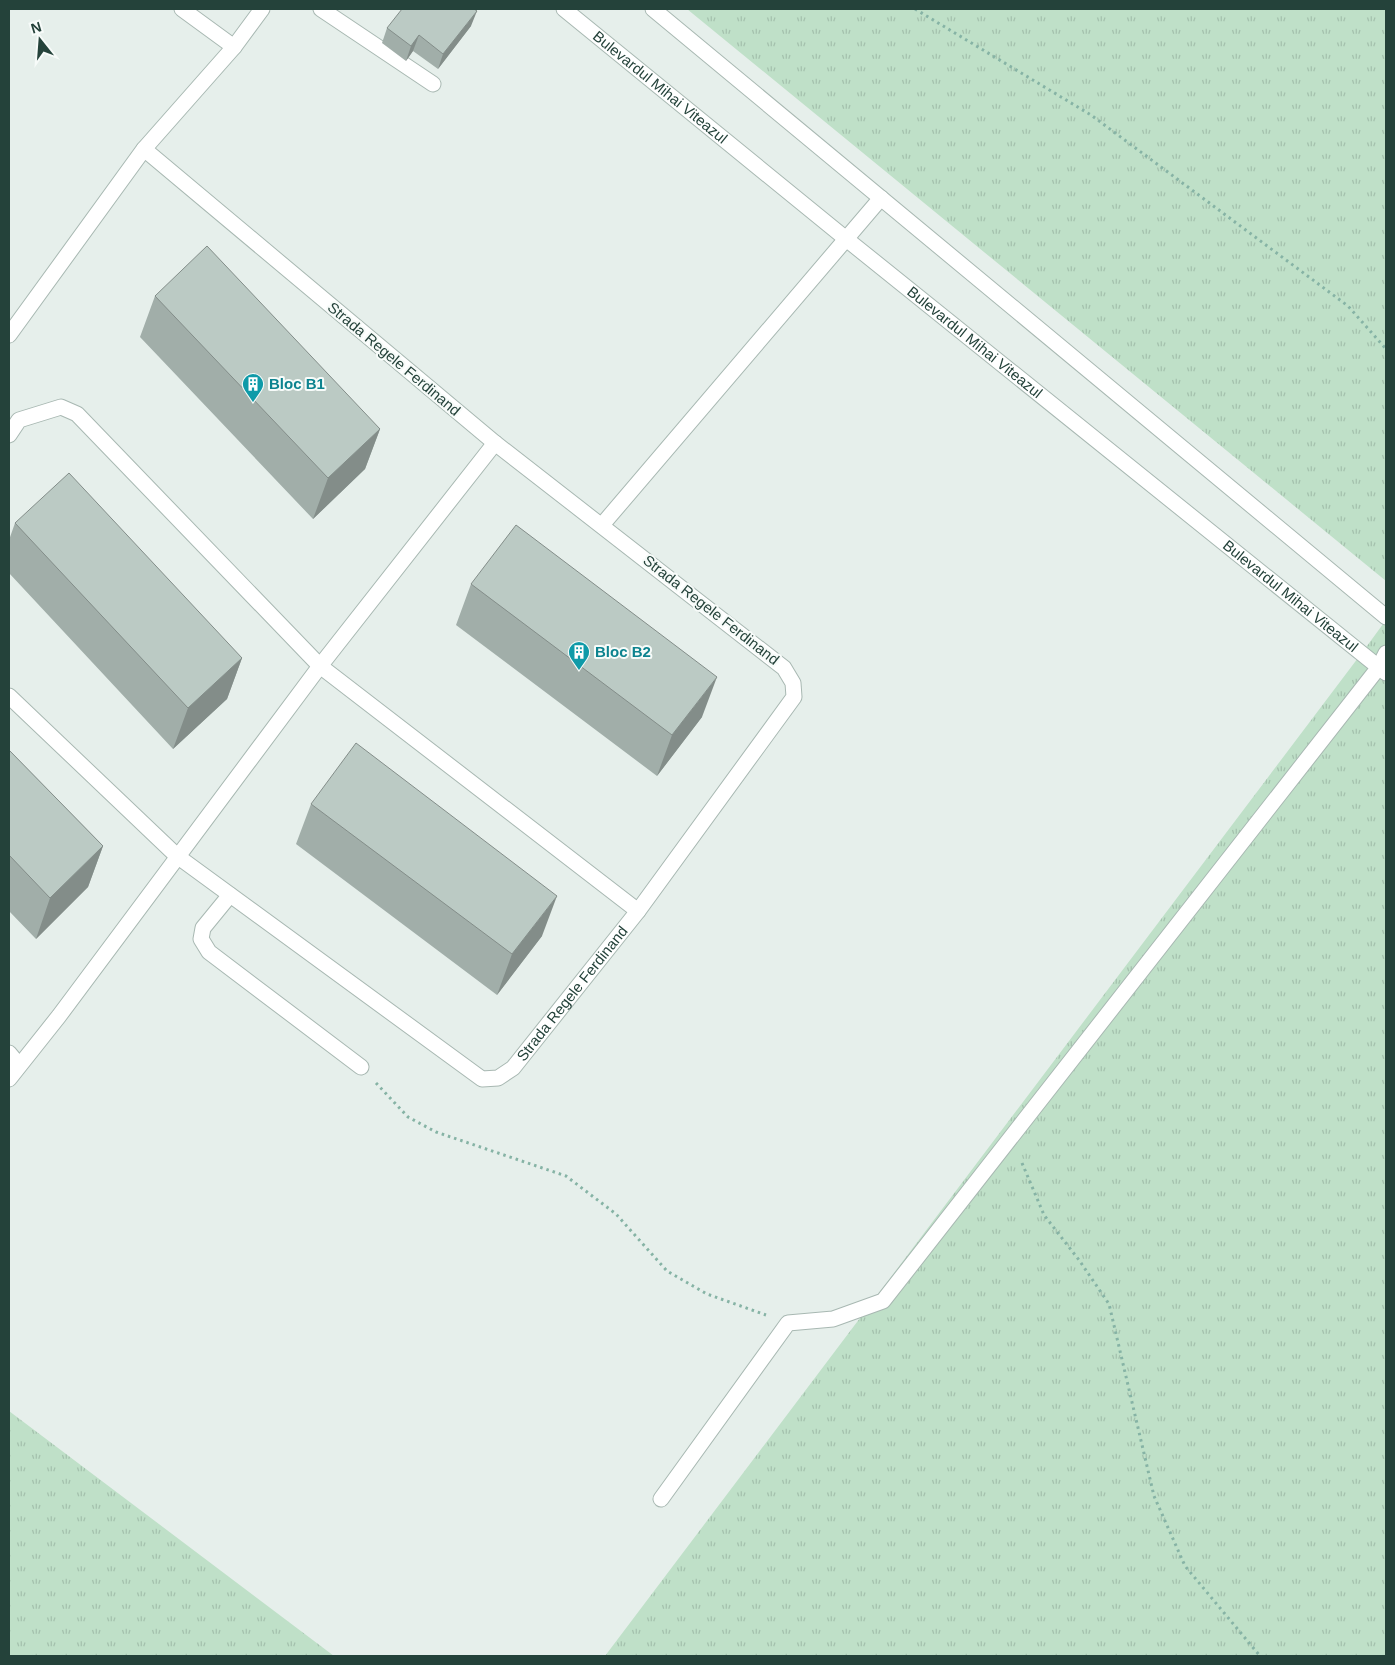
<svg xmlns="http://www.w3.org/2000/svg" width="1395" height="1665" viewBox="0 0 1395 1665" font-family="Helvetica,sans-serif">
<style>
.grass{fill:url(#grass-tufts)}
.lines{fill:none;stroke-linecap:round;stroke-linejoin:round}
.service-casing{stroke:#a8b8b2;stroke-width:17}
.minor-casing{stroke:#a8b8b2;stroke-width:17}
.path{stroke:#86b3a5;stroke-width:3;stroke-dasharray:2.5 4;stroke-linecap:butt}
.service{stroke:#fff;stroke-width:15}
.minor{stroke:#fff;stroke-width:15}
.wall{fill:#a1aea9}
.shaded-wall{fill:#838d89}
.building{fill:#bbcac4;stroke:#838d89}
.labels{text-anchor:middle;stroke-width:4;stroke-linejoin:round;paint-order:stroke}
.street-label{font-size:15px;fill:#24423a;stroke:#f7fbf9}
.culture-label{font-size:15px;font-weight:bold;fill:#0d838f;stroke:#f7fbf9;text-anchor:start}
</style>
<defs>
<pattern id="grass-tufts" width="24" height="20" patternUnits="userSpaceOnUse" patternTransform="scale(1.25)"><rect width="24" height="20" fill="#bfe0c8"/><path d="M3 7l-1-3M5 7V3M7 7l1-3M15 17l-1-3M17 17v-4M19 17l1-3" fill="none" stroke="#a4c1ad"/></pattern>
</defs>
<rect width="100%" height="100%" fill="#e6efeb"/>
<!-- grass -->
<path class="grass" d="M687,9H1386V581Z
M1386,620V1656H605L1364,650Z
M9,1411L334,1656H9Z"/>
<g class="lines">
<!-- service casing -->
<g class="service-casing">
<path id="service" d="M182,9L234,47
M321,9L433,84
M9,335L144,149
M230,895L203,928L201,939L209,952L361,1067
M661,1499L788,1323L833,1319L883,1301L1379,667"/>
</g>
<!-- minor casing -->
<g class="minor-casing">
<g id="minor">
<path id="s1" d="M564,9L845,238L1386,673"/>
<path d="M653,9L1386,617"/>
<path d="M9,435L19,420L61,407L77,414L320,666L638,911"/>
<path d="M602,525L881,198"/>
<path d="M1379,667L1386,653"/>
<path id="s2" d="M9,696L177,856L482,1079L498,1078L513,1068L638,911L794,697L793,683L784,668L495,443L144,149L234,47L262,9"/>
<path d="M9,1053L19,1065"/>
<path d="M9,1079L59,1016L320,666L495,443"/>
</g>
</g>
<!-- path -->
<path class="path" d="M915,9L1091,115L1348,306L1386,349
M376,1083L408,1117L436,1132L566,1176L616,1214L667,1271L707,1294L766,1315
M1022,1163L1044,1215L1079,1260L1109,1304L1154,1496L1185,1566L1260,1656"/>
<!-- service -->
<use href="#service" class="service"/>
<!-- minor -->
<use href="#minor" class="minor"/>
</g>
<!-- wall -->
<path class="wall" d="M471,26L438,69L413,51L406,61L382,43L387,28Z
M155,296L380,429L365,469L313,519L140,337Z
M15,523L242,658L227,699L173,749L9,573V540Z
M471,584L702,717L657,776L456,625Z
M9,750L103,846L88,887L36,939L9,911Z
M311,804L542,936L497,995L296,844Z"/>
<!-- shaded-wall -->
<path class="shaded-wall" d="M477,11L471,26L438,69L443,54Z
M419,35L413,51L406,61L411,46Z
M380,429L365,469L313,519L328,478Z
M242,658L227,699L173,749L188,708Z
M717,677L702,717L657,776L672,735Z
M103,846L88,887L36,939L50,898Z
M557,896L542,936L497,995L512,954Z"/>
<!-- building -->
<path class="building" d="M402,9H474L477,11L443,54L419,35L411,46L387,28Z
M207,246L380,429L328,478L155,296Z
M69,473L242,658L188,708L15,523Z
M516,525L717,677L672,735L471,584Z
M356,743L557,896L512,954L311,804Z
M9,750L103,846L50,898L9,855Z"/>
<!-- icons -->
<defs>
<g id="building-pin" transform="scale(1.125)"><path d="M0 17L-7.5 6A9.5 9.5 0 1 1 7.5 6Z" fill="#0f9aa8" stroke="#f7fbf9"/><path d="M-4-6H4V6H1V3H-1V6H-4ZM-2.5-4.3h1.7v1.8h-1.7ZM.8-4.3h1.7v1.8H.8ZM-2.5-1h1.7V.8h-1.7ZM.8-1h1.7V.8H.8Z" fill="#fff"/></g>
</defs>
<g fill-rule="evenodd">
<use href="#building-pin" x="253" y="384"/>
<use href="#building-pin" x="579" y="652"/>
</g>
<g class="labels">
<!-- street labels -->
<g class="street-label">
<text dy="5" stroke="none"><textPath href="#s1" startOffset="124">Bulevardul Mihai Viteazul</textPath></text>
<text dy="5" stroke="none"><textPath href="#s1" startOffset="529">Bulevardul Mihai Viteazul</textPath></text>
<text transform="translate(394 359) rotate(40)" y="5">Strada Regele Ferdinand</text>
<text dy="5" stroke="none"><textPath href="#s1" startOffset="934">Bulevardul Mihai Viteazul</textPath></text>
<text transform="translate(711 610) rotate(38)" y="5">Strada Regele Ferdinand</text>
<text dy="5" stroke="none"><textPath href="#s2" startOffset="739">Strada Regele Ferdinand</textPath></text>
</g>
<!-- culture labels -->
<g class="culture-label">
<text x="269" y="389">Bloc B1</text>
<text x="595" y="657">Bloc B2</text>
</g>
</g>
<!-- border -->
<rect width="1395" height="1665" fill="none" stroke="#24423a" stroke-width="20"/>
<!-- north arrow -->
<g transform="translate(40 40) rotate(343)" stroke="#f7fbf9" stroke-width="4" paint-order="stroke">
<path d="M0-4L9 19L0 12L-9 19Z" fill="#24423a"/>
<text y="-8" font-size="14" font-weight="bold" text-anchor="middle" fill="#24423a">N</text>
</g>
</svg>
